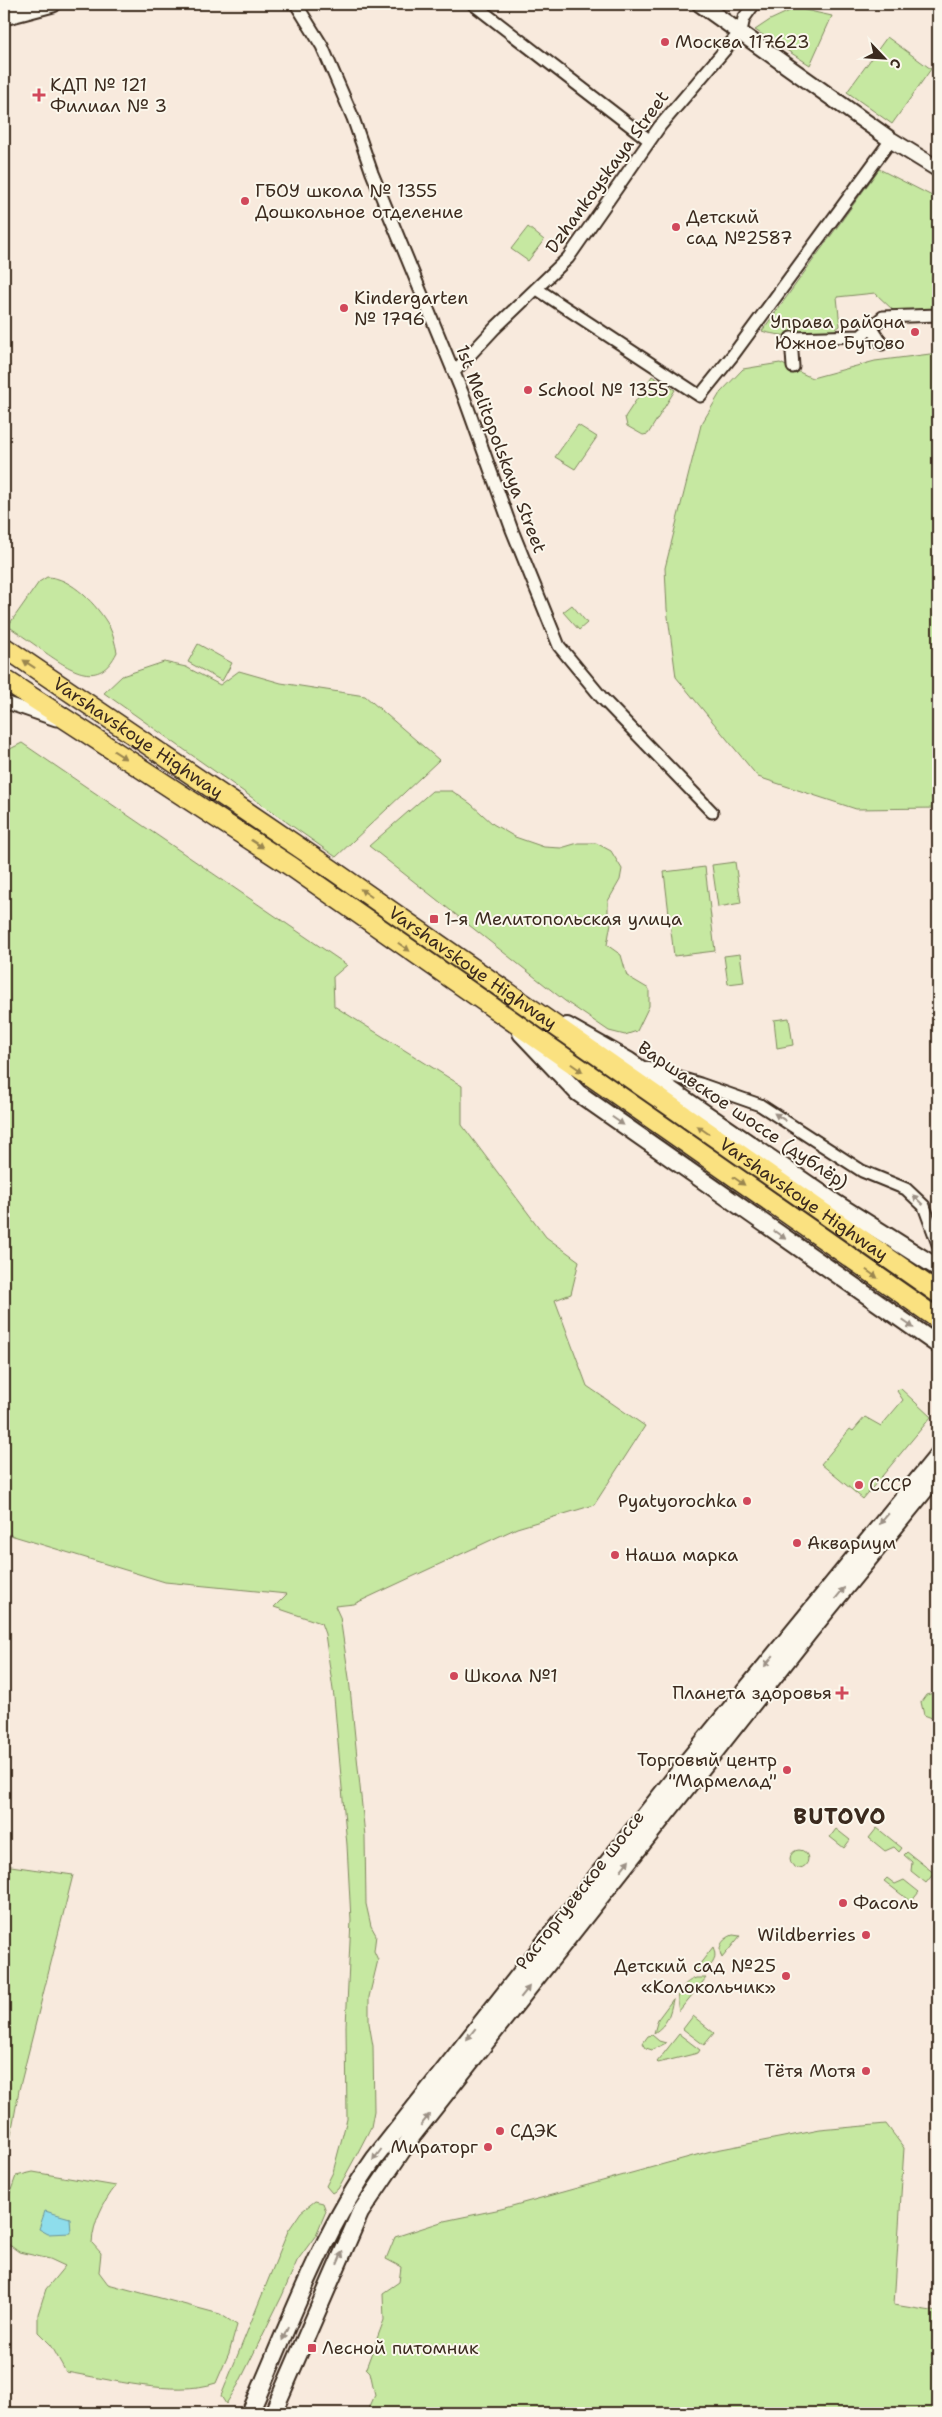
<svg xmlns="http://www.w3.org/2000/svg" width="942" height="2417" viewBox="0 0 942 2417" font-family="'Shantell Sans',sans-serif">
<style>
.green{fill:#c6e8a1;stroke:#808960}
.water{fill:#8eddec;stroke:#6d959a}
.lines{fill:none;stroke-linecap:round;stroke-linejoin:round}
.minor-casing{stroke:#3b2a1e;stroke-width:15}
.tertiary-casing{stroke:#3b2a1e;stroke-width:19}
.secondary-casing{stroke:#3b2a1e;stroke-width:20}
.primary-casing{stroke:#3b2a1e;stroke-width:22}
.minor{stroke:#fbf7ec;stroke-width:11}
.tertiary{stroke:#fbf7ec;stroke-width:15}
.secondary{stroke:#fbf7ec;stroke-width:16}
.primary{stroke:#fae180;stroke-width:19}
.oneway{fill:#9a864f}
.oneway2{fill:#9b9085}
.poi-dot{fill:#d1495b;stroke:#fbf7ec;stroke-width:2}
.labels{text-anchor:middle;stroke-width:4;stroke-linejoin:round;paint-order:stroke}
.poi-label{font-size:18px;fill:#3b2a1e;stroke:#fbf7ec;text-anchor:start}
.street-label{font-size:18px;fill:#3b2a1e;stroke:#fbf7ec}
.district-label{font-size:22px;font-weight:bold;letter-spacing:1px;fill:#3b2a1e;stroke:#fbf7ec}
</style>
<rect width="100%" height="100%" fill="#f8eadd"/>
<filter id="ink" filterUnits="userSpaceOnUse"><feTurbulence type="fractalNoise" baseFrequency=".02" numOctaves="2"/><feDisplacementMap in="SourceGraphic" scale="10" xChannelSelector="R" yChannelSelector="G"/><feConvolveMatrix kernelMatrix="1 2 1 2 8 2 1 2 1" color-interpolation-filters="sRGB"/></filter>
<g filter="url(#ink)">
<!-- green -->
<path class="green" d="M796,8L832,16L810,65L755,30L770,20Z
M887,37L931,69L892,124L847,92Z
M879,169L938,199V312L894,311L875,293L837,297L840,326C837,328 833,332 830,334C819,339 774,336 762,331Z
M528,227L544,240L528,261L511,249Z
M938,353V808L856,809L758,777L676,677L667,609L665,568L701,425L720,393L743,369L780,363L812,378L875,361Z
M652,376L675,390L648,434L643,435L627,426L625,417Z
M578,425L597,437L575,469L555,457Z
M47,577C71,577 98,606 109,626C113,634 115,643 117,652C99,690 71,670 46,653C34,644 21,635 8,626L39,582Z
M572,605L587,623L579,630L563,612Z
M198,644L232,663L222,681L188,662Z
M164,662L186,667L220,685L239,671L281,683L365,696L439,760L336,857L104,693L122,676Z
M22,743L347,965L333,977L334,1006L462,1086V1125L546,1237L579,1261L571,1294L555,1300L587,1386L645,1426L594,1505L517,1528L354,1604L335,1606L340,1617L349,1678L365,1836L366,1904L371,1926L376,1935L374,1951L378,1960L369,1997V2023L373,2046L374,2111L371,2127L356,2156L338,2189L332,2193L326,2186L333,2172L347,2119L346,2026L351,1920L347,1845L334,1697L325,1634L321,1623L274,1607L287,1594L165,1582L7,1534L4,1542V752Z
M432,791H452L471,804L493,824L515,837L544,847L561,848L578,843H596L611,851L622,869L620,880L608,901V915L611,923L607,945L621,955L627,976L649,989V1006L637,1031L625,1035L609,1031L565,1001L369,846Z
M735,862L741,903L718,907L712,865Z
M705,867L715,951L674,956L664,872Z
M740,954L744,982L728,984L724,956Z
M789,1018L793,1045L777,1048L774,1020Z
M900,1388L931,1417L863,1499L821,1464L850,1429L853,1431L865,1417L881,1426L903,1400L897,1391Z
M934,1693L938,1694V1717L932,1718L924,1715L921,1702L926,1695Z
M877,1828L902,1848L899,1852L894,1847L885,1851L869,1838Z
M836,1829L850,1840L844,1848L830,1837Z
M790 1859a9 9 0 1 1 18 0a9 9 0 1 1-18 0Z
M907,1852L934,1873L926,1883L911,1871L912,1862L904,1855Z
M4,1865L73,1875L19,2090L8,2151L4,2159Z
M887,1878L895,1884L904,1880L919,1892L911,1902L884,1881Z
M733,1935L740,1936L722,1958C717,1947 722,1939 733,1935Z
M713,1947C719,1960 710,1971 696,1969Z
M696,1978H706L679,2011C675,1996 681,1983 696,1978Z
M673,1999C670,2014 668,2024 654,2033L658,2019Z
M693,2016L714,2033L704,2045L683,2029Z
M679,2034L700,2050L698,2053L658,2063L657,2062Z
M652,2035L659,2041L666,2043L652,2050L646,2048L643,2043L648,2036Z
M886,2124L904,2148L894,2305L938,2312V2413H367L375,2395L370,2372L366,2368L384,2320L383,2293L399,2282L401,2267L386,2259L395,2237L444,2221L501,2209L711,2151L820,2130Z
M33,2172L116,2186C103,2202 93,2223 92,2243L101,2253L99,2272L108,2284L220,2314L237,2325L229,2353L216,2383C174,2397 109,2379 66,2372L51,2345L38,2332V2314L46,2289L65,2266L50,2259L19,2252L4,2241L5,2207L16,2176Z
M315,2201L323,2203L326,2211L316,2235L297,2261L282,2296L238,2385L226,2404L221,2396L288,2231L301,2212Z"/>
<!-- water -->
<path class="water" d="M45,2211L70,2218L71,2233L48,2234L39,2229Z"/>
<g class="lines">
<!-- minor casing -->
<g class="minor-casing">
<path id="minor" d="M296,4L322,46L353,118L372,173L464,397L512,530L559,646L602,698L712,812
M473,4L649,140
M537,289L700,396L733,355L891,140
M871,327L882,344
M793,367L791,338L861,336L883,317L938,315
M454,372L495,328L568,258L660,126L741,31L744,18L754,4
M4,702L56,720
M647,1068L700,1084L760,1105L862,1171L906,1189L924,1206L938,1244"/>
</g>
<!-- tertiary casing -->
<g class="tertiary-casing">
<path id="tertiary" d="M700,4L891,140L938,169
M4,17L53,4"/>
</g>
<!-- secondary casing -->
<g class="secondary-casing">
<path id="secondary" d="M567,1026L629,1061L837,1204L938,1268
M521,1033L578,1093L938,1345
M250,2413C288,2328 320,2236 374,2159L690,1758L938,1455
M273,2413L360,2213L412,2136L810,1631L938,1474"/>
</g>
<!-- primary casing -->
<g class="primary-casing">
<g id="primary">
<path id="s1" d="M4,647L331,869L938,1293"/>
<path d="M4,679L292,867L938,1319"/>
</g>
</g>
<!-- minor -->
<use href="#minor" class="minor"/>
<!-- tertiary -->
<use href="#tertiary" class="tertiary"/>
<!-- secondary -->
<use href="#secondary" class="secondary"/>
<!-- primary -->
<use href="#primary" class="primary"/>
</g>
<!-- one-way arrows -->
<defs><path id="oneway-solid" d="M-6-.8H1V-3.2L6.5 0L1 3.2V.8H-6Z" transform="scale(1.25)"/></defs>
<g class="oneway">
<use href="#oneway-solid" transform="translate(29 664) rotate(-146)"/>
<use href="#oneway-solid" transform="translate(120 755) rotate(33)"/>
<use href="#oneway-solid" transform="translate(257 844) rotate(33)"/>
<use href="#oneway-solid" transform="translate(366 893) rotate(-145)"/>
<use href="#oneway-solid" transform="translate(404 947) rotate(35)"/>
<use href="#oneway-solid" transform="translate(577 1068) rotate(35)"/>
<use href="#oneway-solid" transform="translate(703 1130) rotate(-145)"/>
<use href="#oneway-solid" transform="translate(739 1181) rotate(35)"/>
<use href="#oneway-solid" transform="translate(872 1274) rotate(35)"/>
</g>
<g class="oneway2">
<use href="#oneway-solid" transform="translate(780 1117) rotate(-147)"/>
<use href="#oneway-solid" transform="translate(618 1121) rotate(35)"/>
<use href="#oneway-solid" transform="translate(918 1200) rotate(-135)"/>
<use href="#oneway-solid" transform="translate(780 1235) rotate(35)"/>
<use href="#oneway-solid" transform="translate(908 1324) rotate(35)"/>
<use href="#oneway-solid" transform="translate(884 1519) rotate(130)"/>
<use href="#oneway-solid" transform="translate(840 1593) rotate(-51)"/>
<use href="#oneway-solid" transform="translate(769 1661) rotate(129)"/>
<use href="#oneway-solid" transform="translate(625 1865) rotate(-52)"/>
<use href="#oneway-solid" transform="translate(525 1992) rotate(-52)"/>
<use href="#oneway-solid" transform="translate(471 2034) rotate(128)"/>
<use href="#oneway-solid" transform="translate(425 2120) rotate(-52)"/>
<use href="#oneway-solid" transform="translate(377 2155) rotate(127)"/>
<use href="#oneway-solid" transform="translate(340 2258) rotate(-67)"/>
<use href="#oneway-solid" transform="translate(285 2334) rotate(114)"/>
</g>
</g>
<!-- markers -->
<g class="poi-dot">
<circle cx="665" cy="42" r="5"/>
<path d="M36.5 87.5h5v5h5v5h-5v5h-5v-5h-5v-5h5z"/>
<circle cx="245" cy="201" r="5"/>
<circle cx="676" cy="227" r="5"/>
<circle cx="344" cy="308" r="5"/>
<circle cx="915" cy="332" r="5"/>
<circle cx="528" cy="390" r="5"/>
<rect x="429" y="914" width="10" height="10" rx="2.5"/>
<circle cx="859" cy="1485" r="5"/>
<circle cx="747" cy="1501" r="5"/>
<circle cx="797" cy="1543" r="5"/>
<circle cx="615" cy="1555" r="5"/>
<circle cx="454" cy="1676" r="5"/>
<path d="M839.5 1685.5h5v5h5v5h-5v5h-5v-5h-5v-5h5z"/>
<circle cx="787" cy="1770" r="5"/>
<circle cx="843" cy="1903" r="5"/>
<circle cx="866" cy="1935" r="5"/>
<circle cx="786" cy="1976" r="5"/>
<circle cx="866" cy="2071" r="5"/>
<circle cx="500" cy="2131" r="5"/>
<circle cx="488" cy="2147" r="5"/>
<rect x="307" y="2343" width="10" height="10" rx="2.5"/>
</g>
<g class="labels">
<!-- poi labels -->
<g class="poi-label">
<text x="675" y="48">Москва 117623</text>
<text x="50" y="91">КДП № 121<tspan x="50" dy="21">Филиал № 3</tspan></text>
<text x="255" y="197">ГБОУ школа № 1355<tspan x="255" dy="21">Дошкольное отделение</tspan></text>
<text x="686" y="223">Детский<tspan x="686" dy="21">сад №2587</tspan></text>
<text x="354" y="304">Kindergarten<tspan x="354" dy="21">№ 1796</tspan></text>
<text x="905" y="328" text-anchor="end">Управа района<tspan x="905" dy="21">Южное Бутово</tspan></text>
<text x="538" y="396">School № 1355</text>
<text x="444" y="925">1-я Мелитопольская улица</text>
<text x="869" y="1491">СССР</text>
<text x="737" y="1507" text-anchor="end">Pyatyorochka</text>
<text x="807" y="1549">Аквариум</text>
<text x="625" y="1561">Наша марка</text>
<text x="464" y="1682">Школа №1</text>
<text x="832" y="1699" text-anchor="end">Планета здоровья</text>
<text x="777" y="1766" text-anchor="end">Торговый центр<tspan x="777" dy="21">"Мармелад"</tspan></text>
<text x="853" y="1909">Фасоль</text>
<text x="856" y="1941" text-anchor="end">Wildberries</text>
<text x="776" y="1972" text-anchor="end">Детский сад №25<tspan x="776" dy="21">«Колокольчик»</tspan></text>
<text x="856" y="2077" text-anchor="end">Тётя Мотя</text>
<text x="510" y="2137">СДЭК</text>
<text x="478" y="2153" text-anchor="end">Мираторг</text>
<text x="322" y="2354">Лесной питомник</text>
</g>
<!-- street labels -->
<g class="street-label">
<text transform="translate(607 172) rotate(-54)" y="6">Dzhankoyskaya Street</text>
<text transform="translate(501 449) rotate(69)" y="6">1st Melitopolskaya Street</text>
<text dy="6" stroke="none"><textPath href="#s1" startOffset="162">Varshavskoye Highway</textPath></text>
<text dy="6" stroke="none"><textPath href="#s1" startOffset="568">Varshavskoye Highway</textPath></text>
<text transform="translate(743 1115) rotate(34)" y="6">Варшавское шоссе (дублёр)</text>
<text dy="6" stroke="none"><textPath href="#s1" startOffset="972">Varshavskoye Highway</textPath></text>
<text transform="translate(580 1890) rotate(-52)" y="6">Расторгуевское шоссе</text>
</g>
<!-- district labels -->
<g class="district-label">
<text x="840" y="1824">BUTOVO</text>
</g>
</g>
<!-- margin -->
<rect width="942" height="2417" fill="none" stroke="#fbf7ec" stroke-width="20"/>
<rect x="10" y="10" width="922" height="2397" fill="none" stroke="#3b2a1e" stroke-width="2" filter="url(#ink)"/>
<!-- north arrow -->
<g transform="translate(884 58) rotate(115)" stroke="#fbf7ec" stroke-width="4" paint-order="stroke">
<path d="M0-4L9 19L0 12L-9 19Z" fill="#3b2a1e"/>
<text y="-8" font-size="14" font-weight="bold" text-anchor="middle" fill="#3b2a1e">С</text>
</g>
</svg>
